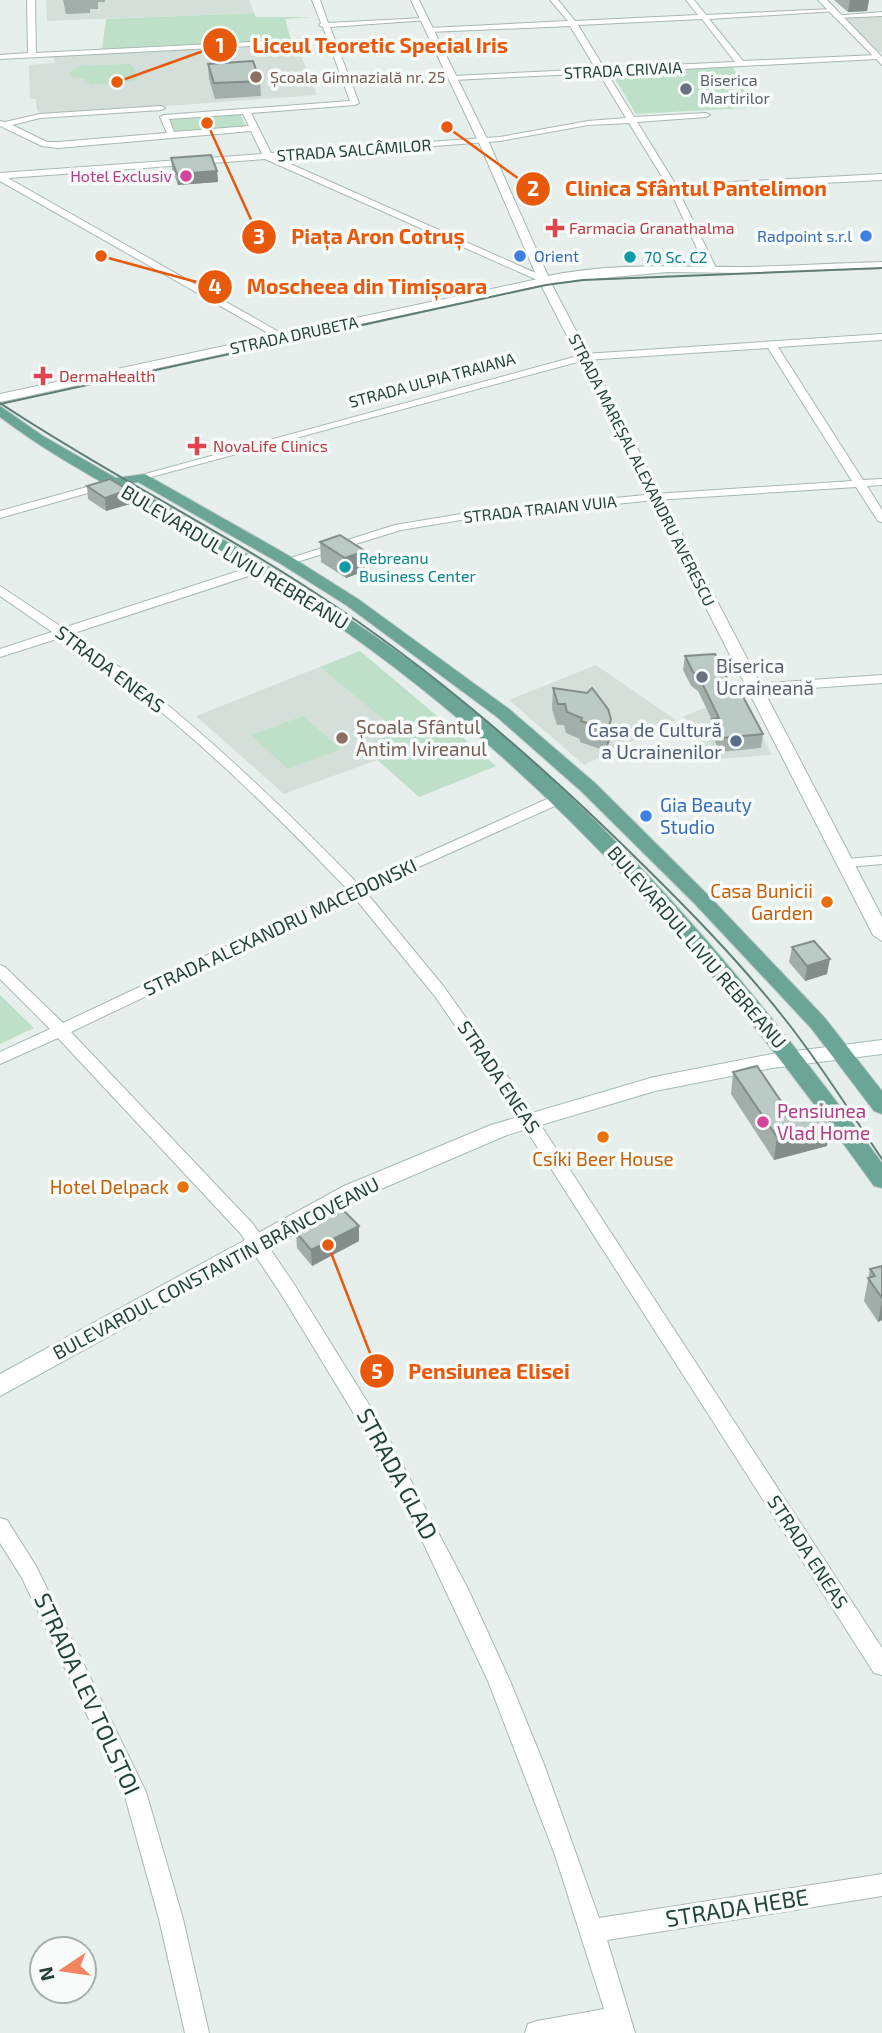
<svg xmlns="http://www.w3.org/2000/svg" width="882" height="2033" viewBox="0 0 882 2033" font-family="'Exo 2',sans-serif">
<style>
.built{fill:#d4dfda}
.green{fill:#bfe0c8}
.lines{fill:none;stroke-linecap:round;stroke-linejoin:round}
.minor-casing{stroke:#a8b8b2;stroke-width:2}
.tertiary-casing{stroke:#a8b8b2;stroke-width:2}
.secondary-casing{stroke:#a4bbb3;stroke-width:2}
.primary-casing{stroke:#c2cac8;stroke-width:2}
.minor{fill:#fff;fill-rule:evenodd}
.tertiary{fill:#fff;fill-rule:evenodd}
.secondary{fill:#fff;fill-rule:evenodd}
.primary{fill:#6aa596;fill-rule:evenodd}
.tram{stroke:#5f7d75;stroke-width:2}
.wall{fill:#a1aea9}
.shaded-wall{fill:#838d89}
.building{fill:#bbcac4;stroke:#838d89;stroke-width:2}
.education-dot{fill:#8d6e63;stroke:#f7fbf9;stroke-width:2.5}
.worship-dot{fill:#6b7280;stroke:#f7fbf9;stroke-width:2.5}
.hotel-dot{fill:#d1479c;stroke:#f7fbf9;stroke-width:2.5}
.health-dot{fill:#e0444e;stroke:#f7fbf9;stroke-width:2.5}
.shop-dot{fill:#3f7fe0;stroke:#f7fbf9;stroke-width:2.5}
.culture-dot{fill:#0f9aa8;stroke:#f7fbf9;stroke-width:2.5}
.service-dot{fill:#5c6f8a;stroke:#f7fbf9;stroke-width:2.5}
.food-dot{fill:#e8710a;stroke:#f7fbf9;stroke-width:2.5}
.labels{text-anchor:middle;stroke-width:7;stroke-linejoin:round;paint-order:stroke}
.far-street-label{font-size:16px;fill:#24423a;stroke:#f7fbf9}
.far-education-label{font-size:16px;fill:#785e54;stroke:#f7fbf9;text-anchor:start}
.far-worship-label{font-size:16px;fill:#5b616d;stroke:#f7fbf9;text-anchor:start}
.far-hotel-label{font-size:16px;fill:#b23c85;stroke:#f7fbf9;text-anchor:end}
.far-health-label{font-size:16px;fill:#be3a42;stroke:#f7fbf9;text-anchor:start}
.far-shop-label{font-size:16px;fill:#366cbe;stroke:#f7fbf9;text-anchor:end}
.far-culture-label{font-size:16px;fill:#0d838f;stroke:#f7fbf9;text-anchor:start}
.street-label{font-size:19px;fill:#24423a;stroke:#f7fbf9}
.worship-label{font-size:19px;fill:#5b616d;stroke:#f7fbf9;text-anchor:start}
.education-label{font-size:19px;fill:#785e54;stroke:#f7fbf9;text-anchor:start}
.service-label{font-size:19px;fill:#4e5e75;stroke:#f7fbf9;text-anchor:end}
.shop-label{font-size:19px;fill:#366cbe;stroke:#f7fbf9;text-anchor:start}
.food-label{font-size:19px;fill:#c56008;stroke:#f7fbf9;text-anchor:end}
.hotel-label{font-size:19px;fill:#b23c85;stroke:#f7fbf9;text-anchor:start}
.near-street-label{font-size:23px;fill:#24423a;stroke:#f7fbf9}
.leader{fill:none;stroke:#e8590c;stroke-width:2.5}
.callout-dot{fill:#e8590c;stroke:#f7fbf9;stroke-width:2.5}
.mark-label{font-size:21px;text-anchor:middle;font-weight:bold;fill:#fff}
.callout-label{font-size:21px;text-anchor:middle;font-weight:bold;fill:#e8590c;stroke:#f7fbf9;stroke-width:7;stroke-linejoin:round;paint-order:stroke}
</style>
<rect width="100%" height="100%" fill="#e6efeb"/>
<!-- built -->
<path class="built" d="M46,0H249L254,13L47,21Z
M882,15V52H874L840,17Z
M296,43L317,95L43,115L37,110L36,99H30L29,65L55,63L53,56Z
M360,651L496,766L419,797L377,760L284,794L196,716Z
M596,665L676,720L584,765L509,700Z
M741,692L772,755L703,760L690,746L707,737L683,717Z"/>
<!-- green -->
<path class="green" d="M254,13L256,17H311L285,19L291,40L102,49L106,19Z
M129,64L133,66L138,78L134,81L91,85L84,79L72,77L70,72L80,66Z
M732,67L764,107L636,114L611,72Z
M240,114L246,126L174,132L169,120Z
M360,651L496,766L419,797L363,746L399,732L320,667Z
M303,716L341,749L288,769L251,735Z
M0,995L34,1028L0,1044Z"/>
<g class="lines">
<!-- minor casing -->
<g class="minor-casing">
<path id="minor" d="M27,0H35L36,53L310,39L314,41L310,43L0,59V55L28,53Z
M312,0H320L328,23L424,18L428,20L330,27L359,103L355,105L251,113L271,153L500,137L588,121L626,118L599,73L453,80L449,78L453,76L596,69L570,26L429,32L425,30L429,28L568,21L550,0H558L575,21L698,15L686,0H694L706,15L833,9L837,11L709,19L743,61L877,55L881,57L877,59L607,73L634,117L706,113L710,115L706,117L637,122L676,185L882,174V180L678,190L717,270L712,273L707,270L669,188L629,123L588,125L500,141L277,158L547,278V282L544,283L265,159L8,178L286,336V340L282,341L0,181V173L262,154L251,131L58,148L42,146L0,126V121L5,122L40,114L161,106L165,108L161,110L40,118L12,125L47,142H58L167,133L160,117L164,115L350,101L323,27L319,25L321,23ZM702,19L735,62L604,68L578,25ZM243,114L249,126L174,132L169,119Z
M882,12V16L837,18L833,16Z
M882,334V340L778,347L863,480L882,479V485L867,486L882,510V522L878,521L856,487L655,500L467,519L401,530L287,565L281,561L395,525L467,513L655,494L852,481L768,348L585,360L144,479L134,477L585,354Z
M105,482L111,485L109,487L0,518V511Z
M260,564L266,568L264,571L71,634C94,650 119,666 141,683C218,745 289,813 358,884L556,795H566L568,798L566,801L365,891L444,987L523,1098L882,1648V1675L874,1673L511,1106L434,995L354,897L71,1032L253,1224L294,1284L381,1424L468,1589L510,1681L545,1767L599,1918L882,1874V1896L607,1940L635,2033H525L528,2024L537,2021L604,2009L555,1855L488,1681L411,1517L367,1435L281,1294L241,1234L58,1038L0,1064V1052L50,1029L0,979V965L5,967L63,1023L347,889C279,818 208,747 130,687C107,670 83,654 60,638L0,657V649L52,632L0,596V586L63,628Z
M882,675V683L755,692L749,688L755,684Z
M882,856V864L846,867L839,863L846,859Z
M0,1518L7,1520L36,1566L146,1792L183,1919L209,2033H185L159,1919L124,1793L22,1578L0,1543Z"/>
</g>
<!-- tertiary casing -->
<g class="tertiary-casing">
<path id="tertiary" d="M411,0H419L490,145L548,276C613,262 682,267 747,267C792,266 837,263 882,262V268L749,273L667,272L551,283L882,917V941L873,935L541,285L0,402V394L538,279L480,145Z
M818,0H827L882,57V65Z"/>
</g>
<!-- secondary casing -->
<g class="secondary-casing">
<path id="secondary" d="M882,1040V1054L772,1068L655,1091L507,1135L360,1198L0,1396V1374L344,1186L491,1125L654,1077L772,1054Z"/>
</g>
<!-- primary casing -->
<g class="primary-casing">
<path id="primary" d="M0,406L43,436L116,478L145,474L293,558L358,599L509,709L595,783L709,896L825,1018L882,1091V1114L874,1111L811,1028L695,904L581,791L497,717L346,605L281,564L138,482L128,484C226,540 322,597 414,664C598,800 748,979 882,1163V1188L874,1186C717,966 547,769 322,615C261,572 195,535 130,498C85,473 41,448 0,417Z"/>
</g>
<!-- minor -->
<use href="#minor" class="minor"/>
<!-- tertiary -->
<use href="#tertiary" class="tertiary"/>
<!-- secondary -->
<use href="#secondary" class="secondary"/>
<!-- primary -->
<use href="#primary" class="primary"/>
<!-- tram -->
<path class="tram" d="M0,403C110,476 229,534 338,608C446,681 544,767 636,858C688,909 739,961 784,1018C820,1063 850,1112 882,1159
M0,404L546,285L583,280L882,268"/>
</g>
<!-- wall -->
<path class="wall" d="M63,0H105V2H98V9H90V13L66,14Z
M834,0H869L867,11L848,12Z
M208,64L260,81L261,96L215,99L209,79Z
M171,158L217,171L218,182L178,185L172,169Z
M87,486L130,504L106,511L88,499Z
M320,542L365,571L346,578L321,562Z
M685,656L734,692L763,734L761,748L720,752L711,733L712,720L698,691L691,686L683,670Z
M553,688L608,709L610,740L606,751L580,742V739L566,733L564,725H557L552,709Z
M792,947L827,974L805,981L789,962Z
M733,1072L789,1113L827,1146L774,1160L731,1094Z
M359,1226V1241L312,1266L297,1248L296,1232Z
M882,1266V1320L878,1322L864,1301L870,1269Z"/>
<!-- shaded-wall -->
<path class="shaded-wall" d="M850,0H869L867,11L848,12Z
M217,171L218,182L178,185L177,174Z
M128,490L130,504L106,511L105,498Z
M365,551V571L346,578L345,558Z
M611,719L610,740L606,751L608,730Z
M830,959L827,974L805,981L807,966Z
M831,1123L827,1146L774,1160L777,1137Z
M359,1226V1241L312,1266L311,1250Z
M882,1300V1320L878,1322Z"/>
<!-- building -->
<path class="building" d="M253,61L260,81L214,83L208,64Z
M211,155L217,171L177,174L171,158Z
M110,479L128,490L105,498L87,486Z
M340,535L365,551L345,558L320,542Z
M715,654L734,692L740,691L763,734L722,738L712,719L719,718L699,677L693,672L685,656Z
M553,688L587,693L592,688L608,709L611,719L608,730L581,721L582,718L567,712L565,704H558Z
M814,941L830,959L807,966L792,947Z
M757,1066L789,1113L818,1105L831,1123L777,1137L733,1072Z
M342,1209L359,1226L311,1250L296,1232Z
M882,1266V1298L868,1278L875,1276L870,1269Z"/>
<!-- markers -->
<g class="education-dot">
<circle cx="256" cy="77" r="7"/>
<circle cx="342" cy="738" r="7"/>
</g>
<g class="worship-dot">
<circle cx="686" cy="89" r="7"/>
<circle cx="702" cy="677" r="7"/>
</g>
<g class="hotel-dot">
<circle cx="186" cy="176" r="7"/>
<circle cx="763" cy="1122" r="7"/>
</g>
<g class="health-dot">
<path d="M551.5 217.5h7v7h7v7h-7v7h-7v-7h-7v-7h7z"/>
<path d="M39.5 365.5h7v7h7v7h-7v7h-7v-7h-7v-7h7z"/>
<path d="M193.5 435.5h7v7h7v7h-7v7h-7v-7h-7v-7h7z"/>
</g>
<g class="shop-dot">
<circle cx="866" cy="236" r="7"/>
<circle cx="520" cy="256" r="7"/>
<circle cx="646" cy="816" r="7"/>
</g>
<g class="culture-dot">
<circle cx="630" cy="257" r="7"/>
<circle cx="345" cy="567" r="7"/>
</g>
<circle class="service-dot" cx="736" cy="741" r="7"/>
<g class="food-dot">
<circle cx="827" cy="902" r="7"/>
<circle cx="603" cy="1137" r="7"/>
<circle cx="183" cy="1187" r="7"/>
</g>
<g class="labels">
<!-- far-street labels -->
<g class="far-street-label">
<text transform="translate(623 70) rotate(-3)" y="6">STRADA CRIVAIA</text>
<text transform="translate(354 150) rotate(-4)" y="6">STRADA SALCÂMILOR</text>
<text transform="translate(294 335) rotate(-12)" y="6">STRADA DRUBETA</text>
<text transform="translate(432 380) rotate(-15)" y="6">STRADA ULPIA TRAIANA</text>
<text transform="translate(642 470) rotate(63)" y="6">STRADA MAREȘAL ALEXANDRU AVERESCU</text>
<text transform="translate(540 509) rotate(-6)" y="6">STRADA TRAIAN VUIA</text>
</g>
<!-- far-education labels -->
<g class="far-education-label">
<text x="270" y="83">Școala Gimnazială nr. 25</text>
</g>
<!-- far-worship labels -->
<g class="far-worship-label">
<text x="700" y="86">Biserica<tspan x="700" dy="18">Martirilor</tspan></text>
</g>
<!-- far-hotel labels -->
<g class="far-hotel-label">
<text x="172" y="182">Hotel Exclusiv</text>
</g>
<!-- far-health labels -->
<g class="far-health-label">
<text x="569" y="234">Farmacia Granathalma</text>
<text x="59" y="382">DermaHealth</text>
<text x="213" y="452">NovaLife Clinics</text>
</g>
<!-- far-shop labels -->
<g class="far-shop-label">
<text x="852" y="242">Radpoint s.r.l</text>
<text x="534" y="262" text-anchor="start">Orient</text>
</g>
<!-- far-culture labels -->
<g class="far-culture-label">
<text x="644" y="263">70 Sc. C2</text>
<text x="359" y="564">Rebreanu<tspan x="359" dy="18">Business Center</tspan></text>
</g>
<!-- street labels -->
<g class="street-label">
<text transform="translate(235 557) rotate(31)" y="7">BULEVARDUL LIVIU REBREANU</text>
<text transform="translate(110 669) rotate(37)" y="7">STRADA ENEAS</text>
<text transform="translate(280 927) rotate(-25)" y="7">STRADA ALEXANDRU MACEDONSKI</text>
<text transform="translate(697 947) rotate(49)" y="7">BULEVARDUL LIVIU REBREANU</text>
<text transform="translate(499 1077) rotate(56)" y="7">STRADA ENEAS</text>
<text transform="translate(216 1268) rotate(-28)" y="7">BULEVARDUL CONSTANTIN BRÂNCOVEANU</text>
<text transform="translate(808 1552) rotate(57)" y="7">STRADA ENEAS</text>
</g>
<!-- worship labels -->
<g class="worship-label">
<text x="716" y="673">Biserica<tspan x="716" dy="22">Ucraineană</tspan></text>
</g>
<!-- education labels -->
<g class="education-label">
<text x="356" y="734">Școala Sfântul<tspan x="356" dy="22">Antim Ivireanul</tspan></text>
</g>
<!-- service labels -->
<g class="service-label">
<text x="722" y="737">Casa de Cultură<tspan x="722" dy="22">a Ucrainenilor</tspan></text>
</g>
<!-- shop labels -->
<g class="shop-label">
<text x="660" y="812">Gia Beauty<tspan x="660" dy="22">Studio</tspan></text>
</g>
<!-- food labels -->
<g class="food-label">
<text x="813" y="898">Casa Bunicii<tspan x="813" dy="22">Garden</tspan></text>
<text x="603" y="1166" text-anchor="middle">Csíki Beer House</text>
<text x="169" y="1194">Hotel Delpack</text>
</g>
<!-- hotel labels -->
<g class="hotel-label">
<text x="777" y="1118">Pensiunea<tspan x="777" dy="22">Vlad Home</tspan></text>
</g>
<!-- near-street labels -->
<g class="near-street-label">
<text transform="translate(397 1474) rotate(62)" y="8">STRADA GLAD</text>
<text transform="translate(87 1694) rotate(65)" y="8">STRADA LEV TOLSTOI</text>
<text transform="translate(737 1908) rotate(-9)" y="8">STRADA HEBE</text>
</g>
</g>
<!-- callouts -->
<path class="leader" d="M117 82L220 45M447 127L533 189M207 123L259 237M101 256L215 287M328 1245L377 1371"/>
<g class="callout-dot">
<circle cx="117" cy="82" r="7"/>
<circle cx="447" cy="127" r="7"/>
<circle cx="207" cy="123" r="7"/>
<circle cx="101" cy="256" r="7"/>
<circle cx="328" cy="1245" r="7"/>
<circle cx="220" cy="45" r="18"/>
<circle cx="533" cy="189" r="18"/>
<circle cx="259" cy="237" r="18"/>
<circle cx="215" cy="287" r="18"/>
<circle cx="377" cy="1371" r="18"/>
</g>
<g class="mark-label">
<text x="220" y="53">1</text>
<text x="533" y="196">2</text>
<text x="259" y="244">3</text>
<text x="215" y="294">4</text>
<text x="377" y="1379">5</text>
</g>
<g class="callout-label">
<text x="380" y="53">Liceul Teoretic Special Iris</text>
<text x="696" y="196">Clinica Sfântul Pantelimon</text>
<text x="378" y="244">Piața Aron Cotruș</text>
<text x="367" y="294">Moscheea din Timișoara</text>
<text x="489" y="1379">Pensiunea Elisei</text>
</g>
<!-- north arrow -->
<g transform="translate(63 1970) rotate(257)"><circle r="33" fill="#f7fbf9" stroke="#a3b1ad" stroke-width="2"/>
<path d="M0-5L12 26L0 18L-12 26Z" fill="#f4845f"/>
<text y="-10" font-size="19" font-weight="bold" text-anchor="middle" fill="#24423a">N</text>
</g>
</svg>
